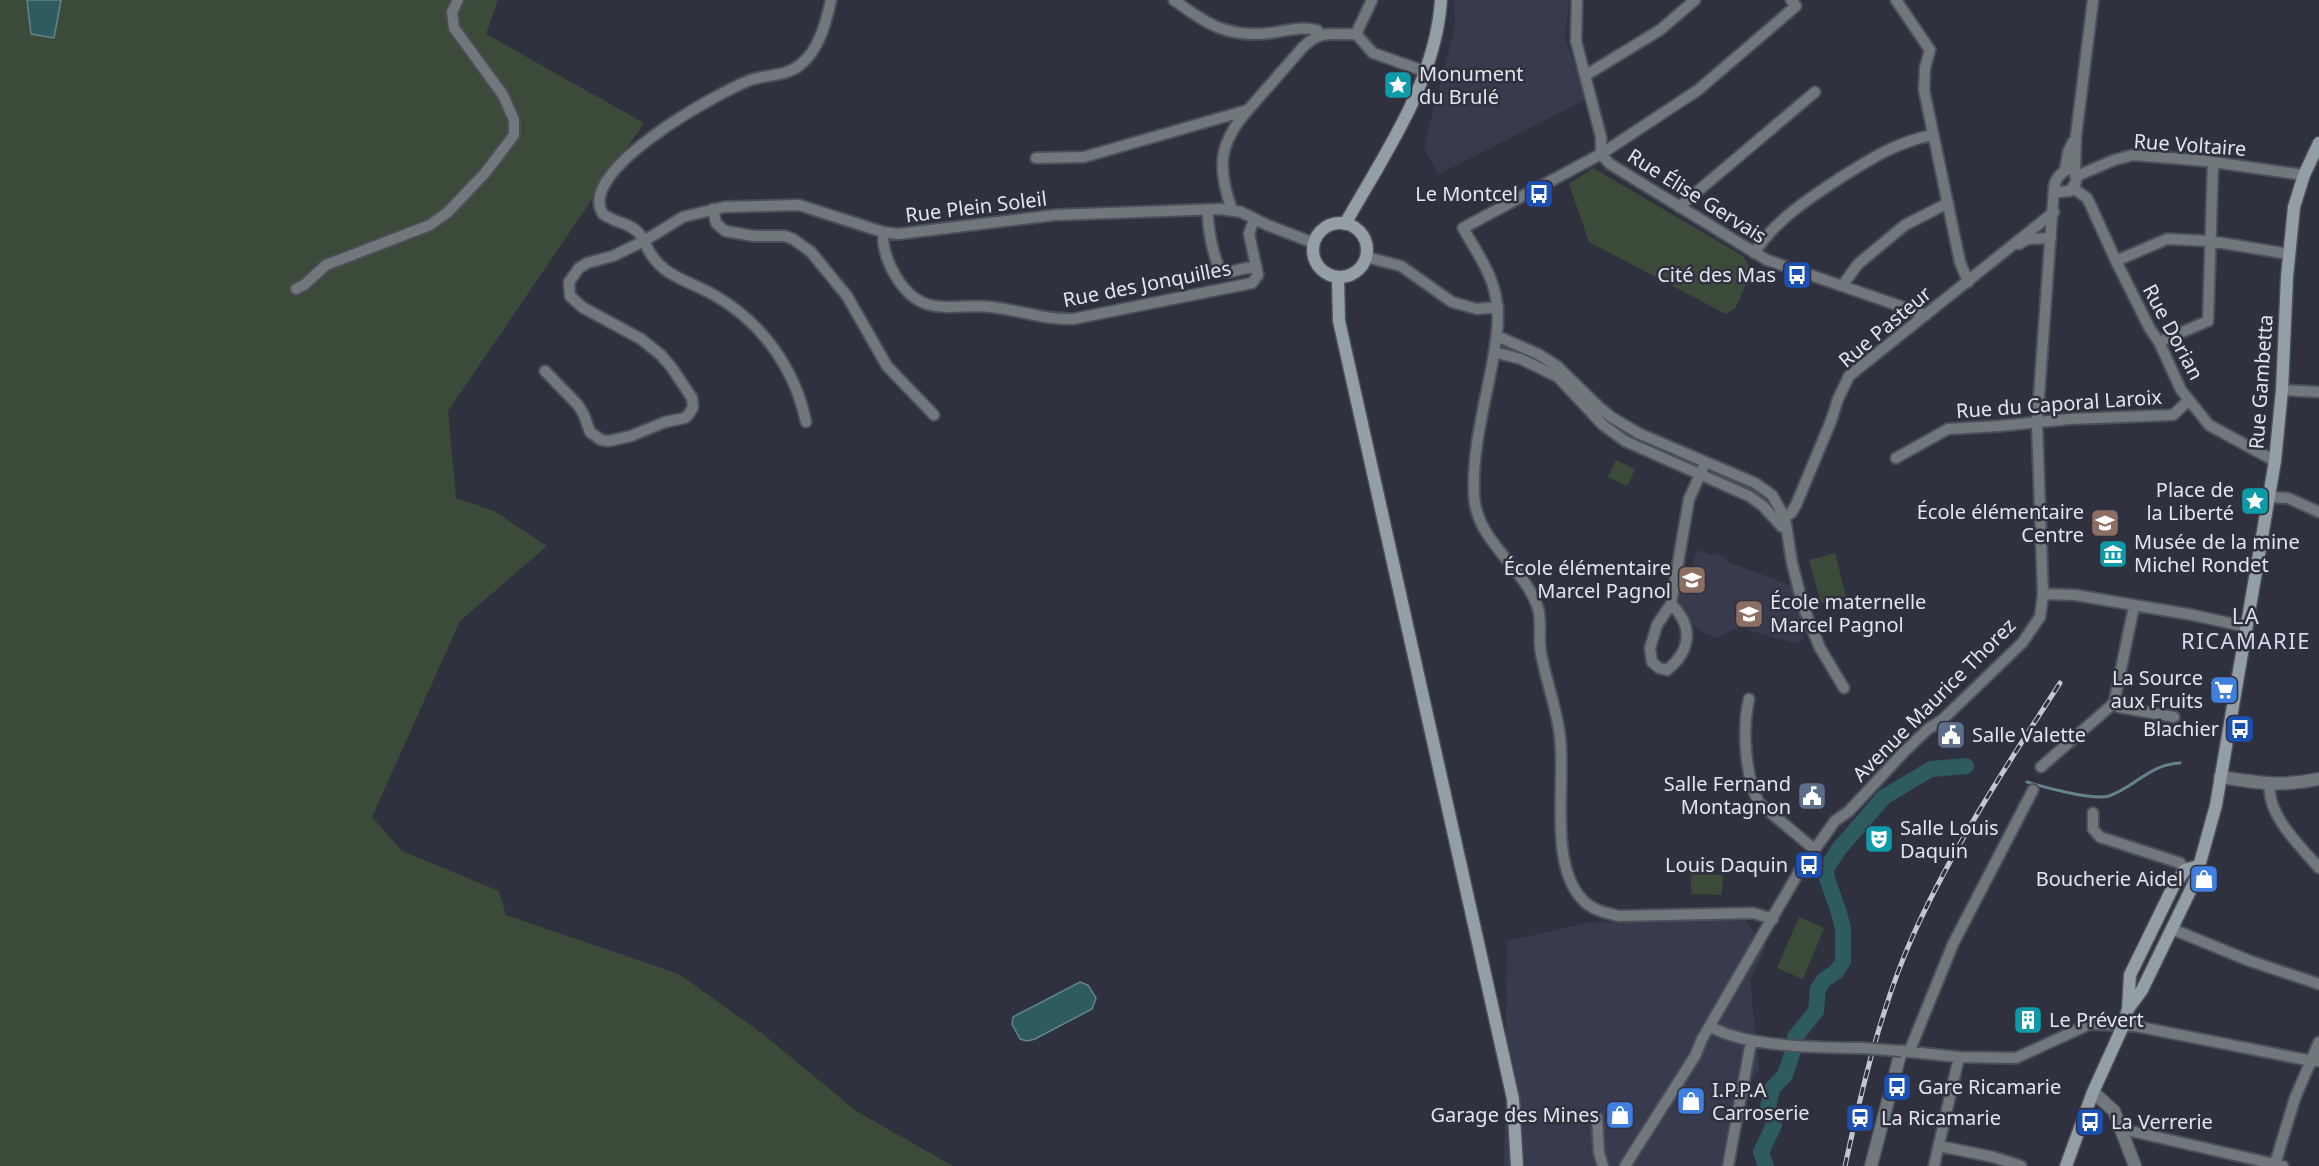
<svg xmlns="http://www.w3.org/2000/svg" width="2319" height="1166" viewBox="0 0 2319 1166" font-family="'Noto Sans',sans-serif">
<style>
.built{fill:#383a4d}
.green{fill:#3c4a39}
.water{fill:#2d5b5f;stroke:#64848a;stroke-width:1.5}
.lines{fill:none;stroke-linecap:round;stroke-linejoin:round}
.stream{stroke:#64848a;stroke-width:3}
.river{stroke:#2d5b5f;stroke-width:16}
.minor-casing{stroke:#4d4e5a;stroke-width:14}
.tertiary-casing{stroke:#4d4e5a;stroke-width:15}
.secondary-casing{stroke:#4d4e5a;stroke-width:15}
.minor{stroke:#70787b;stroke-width:10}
.tertiary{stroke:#70787b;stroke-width:12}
.secondary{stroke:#939fa4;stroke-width:12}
.rail-casing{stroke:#c5c6d0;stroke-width:5}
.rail{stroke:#30313e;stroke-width:3;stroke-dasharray:9;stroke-linecap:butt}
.minor-bridge-casing{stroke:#4d4e5a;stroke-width:14;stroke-linecap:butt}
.minor-bridge{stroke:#70787b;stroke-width:10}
.labels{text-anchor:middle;stroke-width:5;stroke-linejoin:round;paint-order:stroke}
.poi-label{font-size:20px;fill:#e3e4ed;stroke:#30313e;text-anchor:end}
.street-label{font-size:20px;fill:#e3e4ed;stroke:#30313e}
.quarter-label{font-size:22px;letter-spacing:1.5px;fill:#d7d9ea;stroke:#30313e}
</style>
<rect width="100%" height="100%" fill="#30313e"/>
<!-- built -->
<path class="built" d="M1454,0H1569L1565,37L1587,99L1438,175L1424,147L1455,26Z
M1697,550L1714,556L1716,553L1727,557L1726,561L1792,586L1806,633L1799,644L1747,630L1742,626L1715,638L1700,631L1686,617L1678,599L1683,574L1692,565Z
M1744,919L1766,947L1750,979L1759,1070L1751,1082L1734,1166H1504L1507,941L1587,923Z"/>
<!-- green -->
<path class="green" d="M0,0H498L486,34L644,123L448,411L456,498L494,511L547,546L460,621L372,817L402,851L499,891L506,915L679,974L763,1034L856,1111L953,1166H0Z
M1593,168L1743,256L1752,270L1736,307L1726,314L1589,242L1569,184Z
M1616,460L1635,469L1627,486L1608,477Z
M1835,553L1846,596L1821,603L1809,560Z
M1691,874L1723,875L1722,895L1691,894Z
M1799,917L1824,928L1803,979L1777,968Z"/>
<!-- water -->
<path class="water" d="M27,0H61L54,38L31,34Z
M1080,982L1088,985L1096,998L1092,1009L1035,1039L1027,1041L1020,1039L1012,1024L1013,1017Z"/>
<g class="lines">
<!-- stream -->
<path class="stream" d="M2027,782C2043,787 2095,801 2109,796C2135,787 2150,764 2180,763"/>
<!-- river -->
<path class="river" d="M1795,1037L1816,1011L1818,989L1824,980L1837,971L1843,961V929L1839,913L1827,878L1826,869L1839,849L1884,797L1931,769L1966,766
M1766,1166L1761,1152L1774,1125L1768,1107L1772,1089L1785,1075L1793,1051"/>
<!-- minor casing -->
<g class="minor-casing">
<path id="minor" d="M831,0C826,23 819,50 800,65C785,77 765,74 748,81C716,94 575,171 603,214C618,225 635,222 644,241L683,217L724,207L799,205L883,232L898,234L1055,215L1220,209L1241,212L1267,225L1314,243
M1174,0C1206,24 1228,38 1270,33C1287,31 1300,26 1317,30L1321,35
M1577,0L1576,41L1601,137V154L1610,164L1767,260L1926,315
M1896,0L1930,50L1925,68L1924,90L1960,262L1968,282
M1356,34L1372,0
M1586,75L1660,30L1695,0
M1036,158L1084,157L1248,110L1303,47C1323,28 1333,36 1356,34L1373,53L1424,71
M2069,169L2075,170L2076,182L2070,191L2059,192L2054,188C2054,180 2062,171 2069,169Z
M2075,170L2076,136L2093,0
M2065,171L2068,152L2073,142
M2077,176L2114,160L2133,155L2206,161L2304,175
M2073,188L2087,198L2091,206L2116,261L2150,329L2159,342L2181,390L2209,425L2275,461
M1679,207L1815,92
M713,209L716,223L725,231L754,236H785L793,239L811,252L847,296L887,366L934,415
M1208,210C1207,223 1213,259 1221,270L1229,272L1256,266
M1232,210C1217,168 1218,144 1248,110
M883,232C882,259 902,298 930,305C950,310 971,304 991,307C1019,310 1044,320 1073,319L1252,283L1258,275L1249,234L1254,219
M2019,244L2028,239L2051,238
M1754,253C1776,220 1805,201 1837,180C1869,160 1894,143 1932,135
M1366,257L1401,266L1452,302L1477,309L1498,307
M2116,261L2167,239L2210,241L2289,254
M1842,286L1858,264L1905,225L1948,203
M296,289L304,285L326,265L430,225L448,212L485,173L514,135V120L503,95L454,28L452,12L458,0
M1497,336L1538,354L1557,366L1598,406L1611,417L1640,434L1755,483L1772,495L1785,518L1792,563L1803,606L1820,648L1844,688
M2159,342L2208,321L2213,163
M1494,352L1521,359L1558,377L1603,425L1625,441L1749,496L1763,506L1782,527
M545,371L578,405L584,415L590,432L601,440L609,441L631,436L665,422L685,418L689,414L693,407L692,398L672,368L661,355L641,339L582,307L570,296L569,282L579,268L587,263L613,256L644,241C659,277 684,278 714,295C762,322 795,369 806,422
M2282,390L2319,392
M1896,458L1948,429L1999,426L2070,419L2173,415L2189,400
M2269,497L2288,498L2319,512
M1778,522L1791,513L1796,505L1831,421L1838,399L1849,376L2054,212
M2043,594L2075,595L2193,615L2247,627
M1671,604C1694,626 1691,651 1667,670L1659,668L1652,662L1650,648L1657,625L1671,604L1689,499L1703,468
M1749,699C1742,729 1745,776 1759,803L1814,849
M2114,703L2119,707L2174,717
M2041,767L2114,703L2134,606
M2270,785C2266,814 2301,847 2319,868
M2093,813V829L2100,837L2180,863L2185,870
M1773,919L1753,913L1619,916C1607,913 1595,911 1586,903C1547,869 1566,784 1560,737C1557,709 1546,681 1541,653C1538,639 1542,622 1538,608C1524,566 1476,542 1474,495C1472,452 1484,407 1492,365C1496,341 1501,317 1495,293C1490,270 1474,248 1463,228L1601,154L1698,90L1796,6L1791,0
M2172,929L2250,961L2319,984
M1710,1026C1742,1047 1822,1048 1862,1048
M1901,1051L1959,1057L2016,1058L2090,1024L2135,1026L2312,1061H2319
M1909,1052L1953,944L2033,790
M1597,1118L1599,1153L1603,1166
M2122,1129L2283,1166
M1939,1146L1993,1157L2021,1166
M2275,1164L2295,1098L2319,1042
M1625,1166L1695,1056L1702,1039L1800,870L1835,821L1849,811L1904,752L1928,729L1942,720L2022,643L2040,617L2043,594L2037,423L2054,188
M1728,1166L1751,1042
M1934,1166L1959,1057"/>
</g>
<!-- tertiary casing -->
<g class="tertiary-casing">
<path id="tertiary" d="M2220,777C2260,783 2279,787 2319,779
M2093,1092L2114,1111L2135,1166
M1871,1166L1901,1051"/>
</g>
<!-- secondary casing -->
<g class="secondary-casing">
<path id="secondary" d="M1313 250a27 27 0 1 1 54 0a27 27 0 1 1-54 0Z
M1345,224C1384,155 1436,81 1441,0
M1338,278L1339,321L1513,1099L1517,1166
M2128,1009L2130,975L2173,887L2185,870L2198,866
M2066,1166L2093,1092L2123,1026L2128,1009L2142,990L2195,881L2216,805L2275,461L2282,390L2287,277L2294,207L2304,175L2319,143"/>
</g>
<!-- minor -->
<use href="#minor" class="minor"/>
<!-- tertiary -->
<use href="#tertiary" class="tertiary"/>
<!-- secondary -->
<use href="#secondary" class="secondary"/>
<!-- rail casing -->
<g class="rail-casing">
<path id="rail" d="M1845,1166C1862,1088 1882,1003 1915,931C1955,844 2008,763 2060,683"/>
</g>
<!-- rail -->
<use href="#rail" class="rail"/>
<!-- minor-bridge casing -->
<g class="minor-bridge-casing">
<path id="minor-bridge" d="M1862,1048L1901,1051"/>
</g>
<!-- minor-bridge -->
<use href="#minor-bridge" class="minor-bridge"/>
</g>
<!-- icons -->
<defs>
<g id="sight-square" transform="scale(1.5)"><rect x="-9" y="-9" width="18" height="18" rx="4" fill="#0f9aa8" stroke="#30313e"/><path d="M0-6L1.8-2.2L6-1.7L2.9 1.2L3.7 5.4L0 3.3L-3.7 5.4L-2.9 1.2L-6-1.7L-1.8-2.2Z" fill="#fff"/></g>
<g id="bus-square" transform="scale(1.5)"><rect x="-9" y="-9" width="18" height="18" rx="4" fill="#1a4fb4" stroke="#30313e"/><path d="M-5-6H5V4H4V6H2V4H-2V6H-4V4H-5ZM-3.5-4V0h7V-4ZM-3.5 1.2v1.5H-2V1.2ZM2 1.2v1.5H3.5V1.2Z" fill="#fff"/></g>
<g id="school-square" transform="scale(1.5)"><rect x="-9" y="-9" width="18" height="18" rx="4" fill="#8d6e63" stroke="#30313e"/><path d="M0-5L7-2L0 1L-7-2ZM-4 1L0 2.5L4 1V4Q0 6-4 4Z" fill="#fff"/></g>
<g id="museum-square" transform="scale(1.5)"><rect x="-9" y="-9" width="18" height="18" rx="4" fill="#0f9aa8" stroke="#30313e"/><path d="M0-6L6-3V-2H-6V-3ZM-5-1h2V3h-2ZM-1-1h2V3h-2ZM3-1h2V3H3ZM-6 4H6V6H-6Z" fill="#fff"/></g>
<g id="supermarket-square" transform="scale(1.5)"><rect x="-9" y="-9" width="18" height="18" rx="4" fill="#3f7fe0" stroke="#30313e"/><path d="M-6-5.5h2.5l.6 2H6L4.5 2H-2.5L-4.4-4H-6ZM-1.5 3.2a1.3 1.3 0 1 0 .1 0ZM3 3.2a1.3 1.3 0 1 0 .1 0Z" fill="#fff"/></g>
<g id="civic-square" transform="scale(1.5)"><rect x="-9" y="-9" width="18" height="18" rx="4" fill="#5c6f8a" stroke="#30313e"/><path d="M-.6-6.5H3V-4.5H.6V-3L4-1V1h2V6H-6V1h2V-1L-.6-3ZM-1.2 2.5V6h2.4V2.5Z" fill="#fff"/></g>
<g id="theatre-square" transform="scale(1.5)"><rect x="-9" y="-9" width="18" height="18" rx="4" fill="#0f9aa8" stroke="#30313e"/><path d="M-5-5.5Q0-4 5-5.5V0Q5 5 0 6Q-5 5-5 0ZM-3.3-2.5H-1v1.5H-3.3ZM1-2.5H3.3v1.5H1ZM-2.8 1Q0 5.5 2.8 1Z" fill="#fff"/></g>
<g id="shop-square" transform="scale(1.5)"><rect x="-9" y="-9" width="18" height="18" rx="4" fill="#3f7fe0" stroke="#30313e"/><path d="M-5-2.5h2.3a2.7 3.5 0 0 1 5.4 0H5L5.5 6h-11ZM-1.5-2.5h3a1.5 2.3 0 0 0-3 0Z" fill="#fff"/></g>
<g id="building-square" transform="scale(1.5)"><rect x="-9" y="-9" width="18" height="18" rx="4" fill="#0f9aa8" stroke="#30313e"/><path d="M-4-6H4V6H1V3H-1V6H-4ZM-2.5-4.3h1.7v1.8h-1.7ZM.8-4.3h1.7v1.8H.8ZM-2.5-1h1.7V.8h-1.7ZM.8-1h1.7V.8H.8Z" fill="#fff"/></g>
<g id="station-square" transform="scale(1.5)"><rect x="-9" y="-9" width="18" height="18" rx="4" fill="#1a4fb4" stroke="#30313e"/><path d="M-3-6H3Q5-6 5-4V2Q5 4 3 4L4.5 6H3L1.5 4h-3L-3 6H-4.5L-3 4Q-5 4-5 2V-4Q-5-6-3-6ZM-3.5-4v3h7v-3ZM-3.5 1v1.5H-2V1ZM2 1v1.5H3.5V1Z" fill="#fff"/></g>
</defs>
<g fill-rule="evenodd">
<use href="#sight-square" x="1398" y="85"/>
<use href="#bus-square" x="1539" y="194"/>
<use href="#bus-square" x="1797" y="275"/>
<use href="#sight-square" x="2255" y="501"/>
<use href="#school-square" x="2105" y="523"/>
<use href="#museum-square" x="2113" y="554"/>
<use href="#school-square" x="1692" y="580"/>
<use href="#school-square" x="1749" y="614"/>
<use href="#supermarket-square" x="2224" y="690"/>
<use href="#bus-square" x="2240" y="729"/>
<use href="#civic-square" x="1951" y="735"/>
<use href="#civic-square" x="1812" y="796"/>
<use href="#theatre-square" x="1879" y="839"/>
<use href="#bus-square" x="1809" y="865"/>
<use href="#shop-square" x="2204" y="879"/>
<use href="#building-square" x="2028" y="1020"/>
<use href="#bus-square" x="1897" y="1087"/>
<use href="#shop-square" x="1691" y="1101"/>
<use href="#shop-square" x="1620" y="1115"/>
<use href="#station-square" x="1860" y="1118"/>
<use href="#bus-square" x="2090" y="1122"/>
</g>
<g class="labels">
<!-- poi labels -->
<g class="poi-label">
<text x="1419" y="81" text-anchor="start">Monument<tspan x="1419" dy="23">du Brulé</tspan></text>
<text x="1518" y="201">Le Montcel</text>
<text x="1776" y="282">Cité des Mas</text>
<text x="2234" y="497">Place de<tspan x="2234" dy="23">la Liberté</tspan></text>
<text x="2084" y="519">École élémentaire<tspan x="2084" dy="23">Centre</tspan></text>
<text x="2134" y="549" text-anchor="start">Musée de la mine<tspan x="2134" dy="23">Michel Rondet</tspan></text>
<text x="1671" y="575">École élémentaire<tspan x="1671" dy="23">Marcel Pagnol</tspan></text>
<text x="1770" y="609" text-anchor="start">École maternelle<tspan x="1770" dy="23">Marcel Pagnol</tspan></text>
<text x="2203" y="685">La Source<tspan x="2203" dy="23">aux Fruits</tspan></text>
<text x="2219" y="736">Blachier</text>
<text x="1972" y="742" text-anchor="start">Salle Valette</text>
<text x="1791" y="791">Salle Fernand<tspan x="1791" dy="23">Montagnon</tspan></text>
<text x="1900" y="835" text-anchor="start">Salle Louis<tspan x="1900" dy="23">Daquin</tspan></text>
<text x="1788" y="872">Louis Daquin</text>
<text x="2183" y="886">Boucherie Aidel</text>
<text x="2049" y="1027" text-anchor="start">Le Prévert</text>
<text x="1918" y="1094" text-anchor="start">Gare Ricamarie</text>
<text x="1712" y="1097" text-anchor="start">I.P.P.A<tspan x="1712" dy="23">Carroserie</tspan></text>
<text x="1599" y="1122">Garage des Mines</text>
<text x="1881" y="1125" text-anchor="start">La Ricamarie</text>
<text x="2111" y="1129" text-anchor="start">La Verrerie</text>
</g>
<!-- street labels -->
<g class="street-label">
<text transform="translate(2190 145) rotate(4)" y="7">Rue Voltaire</text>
<text transform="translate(1697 196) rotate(32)" y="7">Rue Élise Gervais</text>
<text transform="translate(976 207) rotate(-7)" y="7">Rue Plein Soleil</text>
<text transform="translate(1147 284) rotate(-11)" y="7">Rue des Jonquilles</text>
<text transform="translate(1885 327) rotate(-40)" y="7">Rue Pasteur</text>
<text transform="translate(2173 332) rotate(62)" y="7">Rue Dorian</text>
<text transform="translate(2261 382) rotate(-86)" y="7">Rue Gambetta</text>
<text transform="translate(2059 404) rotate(-4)" y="7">Rue du Caporal Laroix</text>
<text transform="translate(1934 700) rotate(-45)" y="7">Avenue Maurice Thorez</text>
</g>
<!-- quarter labels -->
<g class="quarter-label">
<text x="2246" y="624">LA<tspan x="2246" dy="25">RICAMARIE</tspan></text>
</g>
</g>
</svg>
